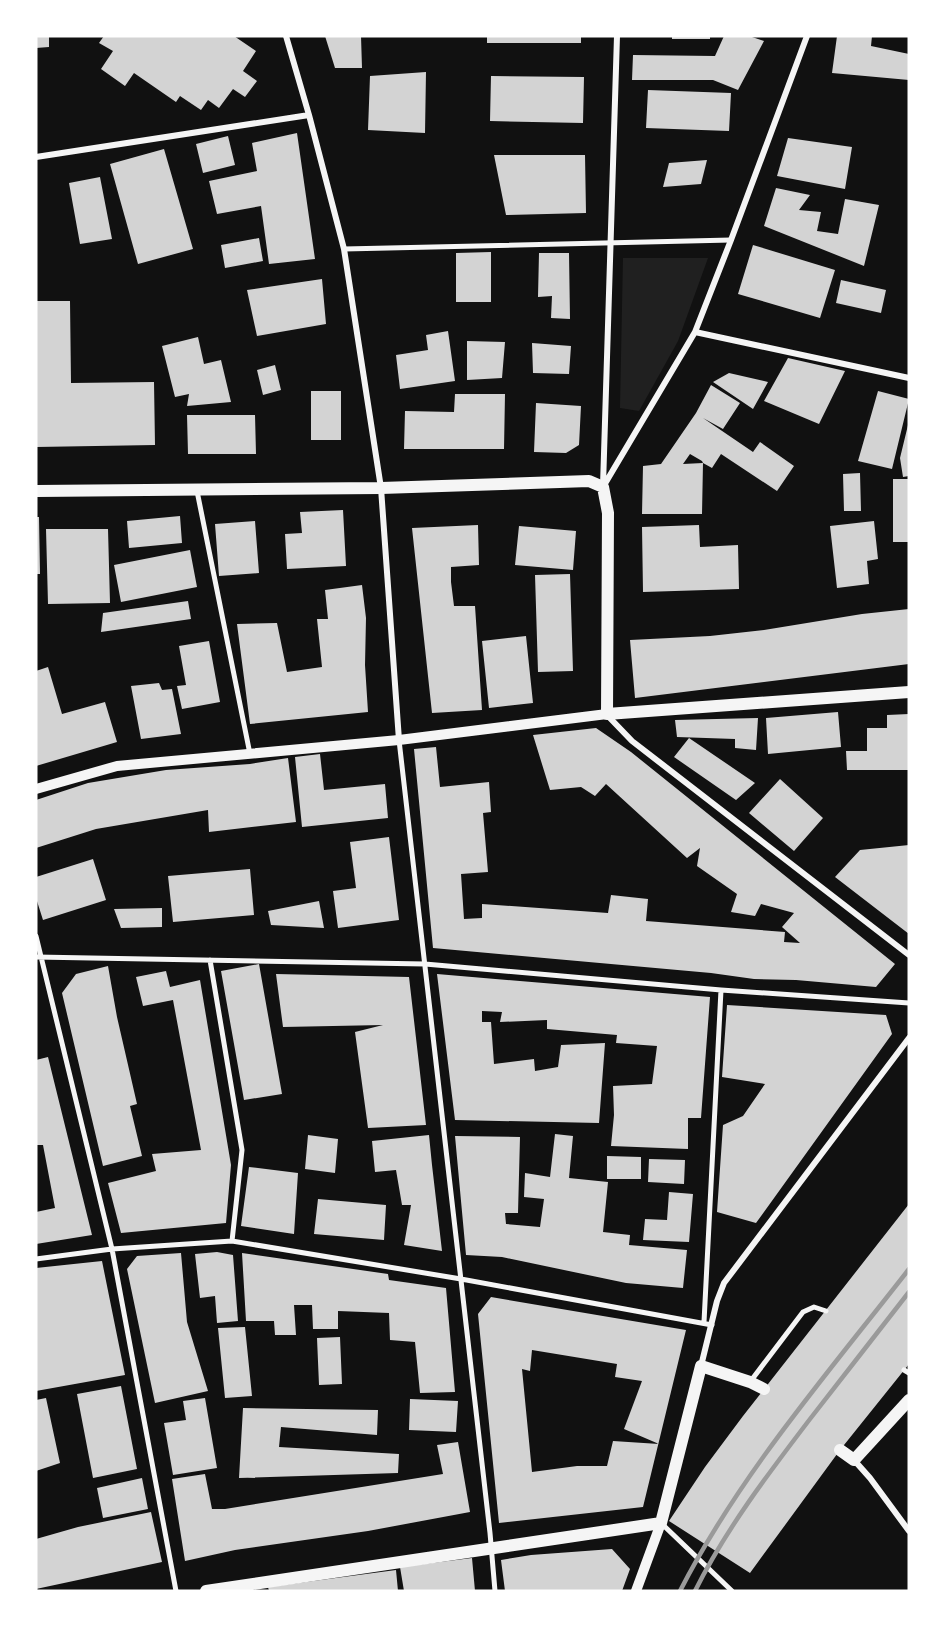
<svg xmlns="http://www.w3.org/2000/svg" width="945" height="1627" viewBox="0 0 945 1627" font-family="Roboto,sans-serif">
<style>
.green{fill:#202020}
.building{fill:#d3d3d3;fill-rule:evenodd}
.lines{fill:none;stroke-linecap:round;stroke-linejoin:round}
.pedestrian{stroke:#f5f5f5;stroke-width:5}
.minor{stroke:#f5f5f5;stroke-width:6}
.tertiary{stroke:#f5f5f5;stroke-width:10}
.secondary{stroke:#f5f5f5;stroke-width:12}
.rail{stroke:#9a9a9a;stroke-width:4.5}
</style>
<rect width="100%" height="100%" fill="#111"/>
<!-- green -->
<path class="green" d="M623,258H708L678,341L639,411L620,408Z"/>
<!-- building -->
<path class="building" d="M36,36H49V47L36,48Z
M104,36H234L256,51L243,71L257,81L245,97L233,89L219,108L208,100L201,110L180,96L176,102L134,73L125,86L101,69L113,51L99,43Z
M325,36H361L362,68H335Z
M487,36H581V43H487Z
M672,36H710V39H672Z
M724,36H749L764,41L738,90L713,80H632L633,55L715,56Z
M837,36H872L871,46L909,54V80L832,73Z
M426,72L425,133L368,130L370,76Z
M491,76L584,77L583,123L490,121Z
M648,90L731,93L729,131L646,128Z
M297,133L315,259L269,264L261,206L217,214L209,181L257,171L252,143Z
M228,136L235,165L203,173L196,144Z
M788,138L852,147L845,189L777,176Z
M164,149L193,249L138,264L110,164Z
M494,155H585L586,213L506,215Z
M707,160L701,184L663,187L669,163Z
M100,177L112,239L80,244L69,183Z
M776,188L810,195L799,210L821,212L817,231L838,234L845,199L879,205L864,266L764,226Z
M259,238L263,261L225,268L221,245Z
M753,245L835,270L820,318L738,294Z
M491,252V302H456V253Z
M539,253H569L570,319L551,318L552,296L538,297Z
M322,279L326,324L257,336L247,290Z
M841,280L886,290L881,313L836,303Z
M36,301H70L71,383L154,382L155,445L36,447Z
M448,331L455,381L400,389L396,355L428,350L426,335Z
M198,337L204,364L221,360L231,402L187,406L189,394L175,397L162,346Z
M467,341L505,342L502,378L467,380Z
M532,343L571,346L569,374L533,373Z
M788,358L845,371L819,424L764,401Z
M275,365L281,390L263,395L257,370Z
M729,373L768,382L753,409L713,382Z
M711,385L740,403L723,429L703,418L753,452L760,442L794,466L777,491L721,454L712,468L703,463L702,514H642L643,466L661,464L696,413ZM690,454L702,461L703,463L683,464Z
M311,391H341V440H311Z
M878,391L909,399L892,469L858,461Z
M455,394H505L504,449H404L405,411L454,412Z
M536,403L581,406L579,445L566,453L534,452Z
M187,415H255L256,454H188Z
M908,425L909,476L903,477L900,458Z
M860,473L861,511H844L843,474Z
M893,479H909V542H893Z
M343,510L346,566L287,569L285,534L302,533L300,512Z
M180,516L182,543L129,548L127,521Z
M36,517H39L40,574H36Z
M255,521L259,573L219,576L215,524Z
M874,521L878,559L867,561L869,584L837,588L830,526Z
M478,525L479,565L451,567V582L454,606H475L482,710L432,713L412,528Z
M699,525L700,547L738,545L739,589L643,592L642,527Z
M519,526L576,531L573,570L515,565Z
M46,529H108L110,603L48,604Z
M190,550L197,587L121,602L114,565Z
M570,574L573,671L538,672L535,575Z
M362,585L366,618L365,665L368,712L250,724L237,624L277,623L287,672L322,667L317,619H328L325,590Z
M188,601L191,619L101,632L103,613Z
M909,609V664L635,698L630,640L710,636L764,630L862,614Z
M526,636L533,703L489,708L482,641Z
M209,641L220,702L182,709L177,686L186,685L179,646Z
M48,667L62,714L105,702L117,742L36,766V671Z
M159,683L162,690L172,689L181,734L141,739L131,686Z
M838,712L841,747L768,754L766,718Z
M909,714V770H847L846,751H867V728H887V715Z
M758,718L756,750L735,748V739L677,737L675,720Z
M596,728L631,752L895,964L876,987L796,980L754,979L711,973L433,948L414,749L436,747L440,787L489,782L491,812L483,813L488,872L461,874L464,919L482,918V904L608,913L611,895L648,899L646,921L785,932L784,942L800,943L782,927L794,913L761,904L755,916L731,912L737,894L697,866L700,848L687,858L606,784L595,796L581,787L550,790L533,735Z
M689,738L755,783L736,800L674,757Z
M320,754L324,790L385,784L388,818L302,827L295,757Z
M288,758L296,822L209,832L208,810L96,829L36,848V800L88,783L166,770L250,764Z
M780,779L823,818L794,851L749,813Z
M389,837L399,920L338,928L333,891L356,888L350,842Z
M909,845V934L835,877L860,850Z
M93,859L106,900L43,920L36,898V877Z
M250,869L254,915L173,922L168,876Z
M319,901L324,928L271,925L268,911Z
M162,908V927L121,928L114,909Z
M259,964L282,1094L244,1100L221,971Z
M108,966L117,1017L137,1104L130,1106L142,1156L103,1166L62,993L76,974Z
M166,971L170,987L200,980L231,1165L226,1223L121,1233L108,1183L156,1171L152,1154L201,1150L173,1000L143,1006L136,977Z
M276,974L409,977L426,1125L368,1128L355,1032L383,1025L283,1027Z
M437,974L710,997L701,1118H688V1149L611,1146L614,1115L613,1086L652,1084L657,1046L616,1043L617,1035L547,1029V1020L500,1022L502,1012L482,1011V1022H491L494,1064L534,1059L535,1071L558,1067L561,1045L605,1043L599,1123L455,1120Z
M727,1005L886,1015L892,1034L756,1223L717,1212L723,1125L743,1116L765,1084L722,1077Z
M48,1057L92,1235L36,1244V1212L55,1208L43,1145H36V1060Z
M555,1134L573,1136L569,1178L608,1182L603,1232L630,1235L629,1245L687,1250L683,1288L626,1283L502,1257L466,1255L455,1136L520,1137L518,1213H505L506,1224L540,1227L544,1199L524,1197L525,1173L550,1177Z
M308,1135L338,1139L335,1173L305,1169Z
M429,1135L432,1165L442,1251L404,1245L411,1205H402L396,1170L375,1172L372,1141Z
M607,1156L641,1157V1179H607Z
M649,1159L685,1160L684,1184L648,1182Z
M249,1167L298,1173L294,1234L241,1226Z
M669,1192L693,1194L689,1242L643,1240L645,1219L667,1220Z
M318,1199L386,1205L384,1240L314,1234Z
M909,1204V1364L840,1450L750,1573L669,1521L705,1467L743,1416Z
M217,1252L233,1255L238,1321L217,1323L215,1296L200,1298L195,1254Z
M181,1253L187,1322L208,1391L155,1403L127,1269L137,1256Z
M242,1253L388,1274L389,1280L446,1288L455,1392L420,1393L415,1342L390,1340L389,1313L338,1311V1329H313L312,1305H294L296,1335H275L274,1321H246Z
M102,1261L125,1375L36,1391V1268Z
M491,1297L686,1330L643,1507L499,1523L478,1314ZM532,1350L617,1364L615,1377L642,1381L624,1429L659,1444L613,1441L607,1466H577L532,1472L522,1369L530,1371Z
M245,1327L252,1396L225,1398L218,1328Z
M340,1337L342,1384L319,1385L317,1338Z
M121,1386L137,1469L93,1478L77,1394Z
M46,1398L60,1463L36,1471V1400Z
M205,1398L217,1468L173,1475L164,1423L186,1420L183,1401Z
M410,1399L458,1401L456,1432L409,1430Z
M243,1408L378,1410L377,1435L281,1427L279,1447L399,1454L398,1473L239,1478Z
M458,1442L470,1512L368,1531L235,1550L185,1561L172,1479L205,1474L212,1509H225L443,1474L437,1445Z
M142,1478L148,1509L103,1518L97,1488Z
M151,1512L162,1562L36,1589V1539L78,1527Z
M612,1549L630,1569L622,1591H505L501,1560L531,1555Z
M472,1558L475,1591H404L400,1567Z
M396,1570L398,1591H269L268,1587Z"/>
<g class="lines">
<!-- pedestrian -->
<path class="pedestrian" d="M344,249L731,240
M197,491L250,754
M399,740L490,1533L495,1591
M36,936L112,1249L176,1591
M36,957L425,964L721,990L909,1003
M210,960L242,1150L232,1241
M36,1259L112,1249L232,1241L461,1279L712,1325
M704,1322L721,990
M904,1370L909,1373
M750,1382L803,1312L814,1307L826,1311
M662,1524L732,1591"/>
<!-- minor -->
<path class="minor" d="M286,36L309,115L344,249L381,488L399,740
M36,157L309,115
M695,332L909,378
M603,486L617,36
M603,487L695,332L731,240L807,36
M607,715L632,741L909,955
M701,1366L717,1301L724,1283L909,1038
M854,1460L870,1478L909,1531"/>
<!-- tertiary -->
<path class="tertiary" d="M36,789L117,766L399,740L607,714
M636,1591L661,1523"/>
<!-- secondary -->
<path class="secondary" d="M36,491L381,488L589,481L603,487L608,513L607,714L909,692
M840,1450L854,1460L909,1400
M206,1591L661,1523L701,1366L750,1382L764,1389"/>
<!-- rail -->
<path class="rail" d="M680,1591C740,1474 828,1373 909,1269
M695,1591C726,1529 768,1474 810,1419C843,1377 876,1334 909,1292"/>
</g>
<!-- border -->
<rect width="945" height="1627" fill="none" stroke="#ffffff" stroke-width="75"/>
</svg>
